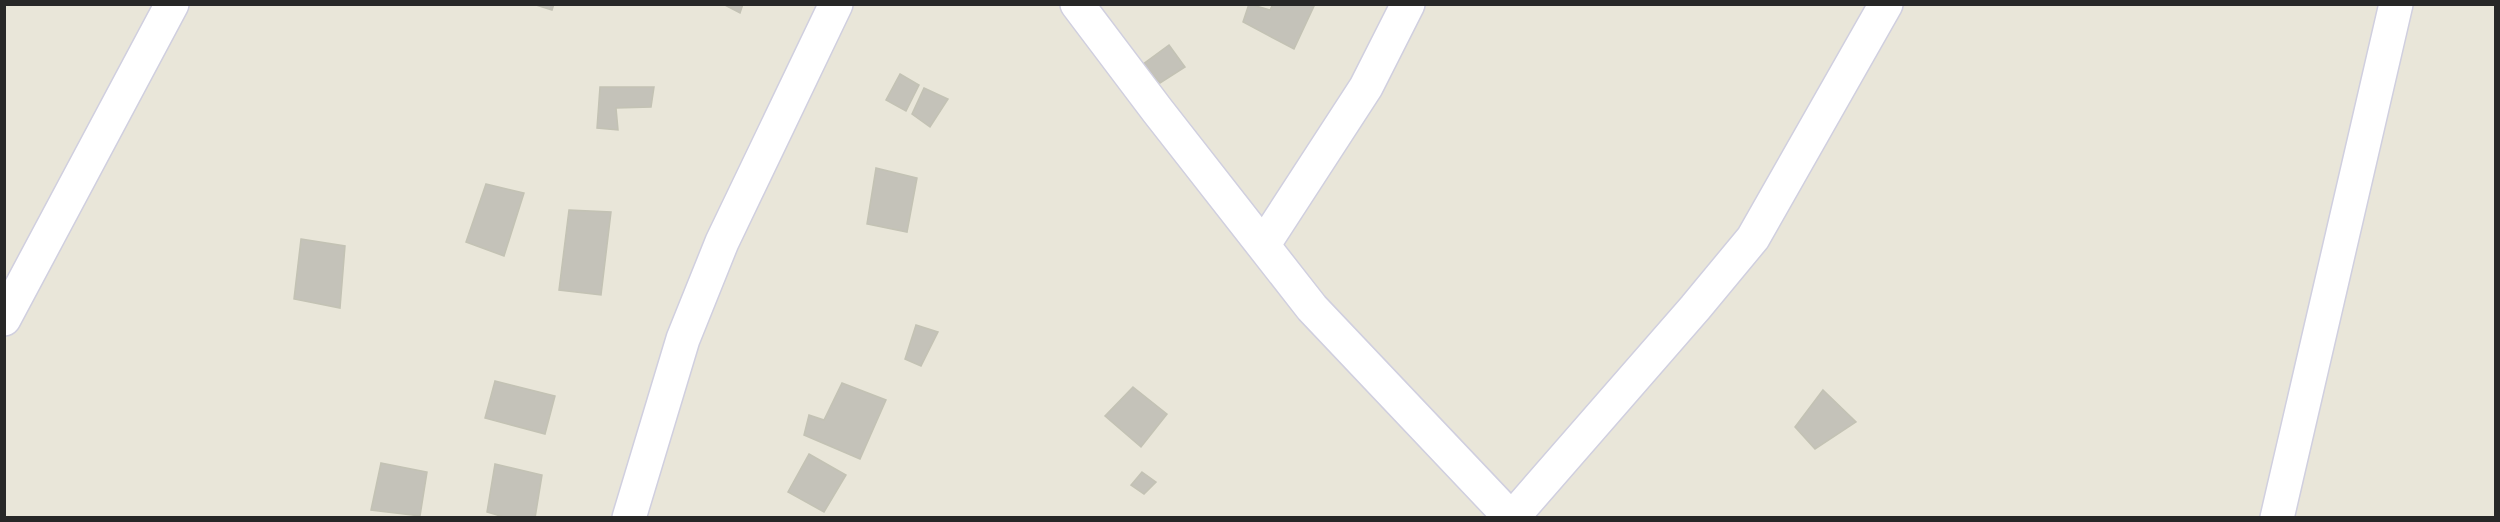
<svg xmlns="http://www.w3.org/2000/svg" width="2500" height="522" viewBox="0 0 2500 522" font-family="'Sofia Sans Condensed',sans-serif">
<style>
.building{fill:#c4c2b9;stroke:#c3c2b4;stroke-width:1.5}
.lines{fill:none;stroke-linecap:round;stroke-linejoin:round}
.street-casing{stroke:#d0cfdf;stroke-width:36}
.secondary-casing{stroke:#d0cfdf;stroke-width:36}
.street{stroke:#fff;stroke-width:33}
.secondary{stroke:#fff;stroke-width:33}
</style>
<rect width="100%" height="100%" fill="#e9e6d9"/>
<!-- building -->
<path class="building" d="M533,4H554L552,10Z
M723,4H743L740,13Z
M1249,4L1270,10L1273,4H1315L1294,49L1243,22Z
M1169,45L1185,67L1160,83L1143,64Z
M900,74L919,85L906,111L886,100Z
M600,87H654L651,107L616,108L618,130L597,128Z
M924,88L948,99L930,127L912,114Z
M876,168L917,178L907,232L867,224Z
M486,184L524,193L504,256L466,242Z
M569,210L611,212L601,295L559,290Z
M301,239L345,246L340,308L294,299Z
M916,325L938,332L921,366L905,359Z
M495,381L555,396L545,434L485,418Z
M842,383L886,400L860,459L804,435L809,415L824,420Z
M1133,387L1167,414L1141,447L1105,416Z
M1823,390L1856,422L1815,449L1795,427Z
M809,454L846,475L824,512L788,492Z
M381,463L427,472L420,516L371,510Z
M495,464L542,475L535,518H507L487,512Z
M1142,472L1156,482L1144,494L1131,485Z"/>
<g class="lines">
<!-- street casing -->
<g class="street-casing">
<path id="street" d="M1264,244L1366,87L1408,4
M4,319L172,4
M629,518L683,339L722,242L836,4
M1512,518L1695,308L1753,238L1886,4
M2277,518L2396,4"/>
</g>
<!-- secondary casing -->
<g class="secondary-casing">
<path id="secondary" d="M1077,4L1157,110L1312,308L1511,518"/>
</g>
<!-- street -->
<use href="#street" class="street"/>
<!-- secondary -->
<use href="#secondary" class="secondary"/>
</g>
<!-- border -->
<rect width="2500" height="522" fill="none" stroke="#272727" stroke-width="12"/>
</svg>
